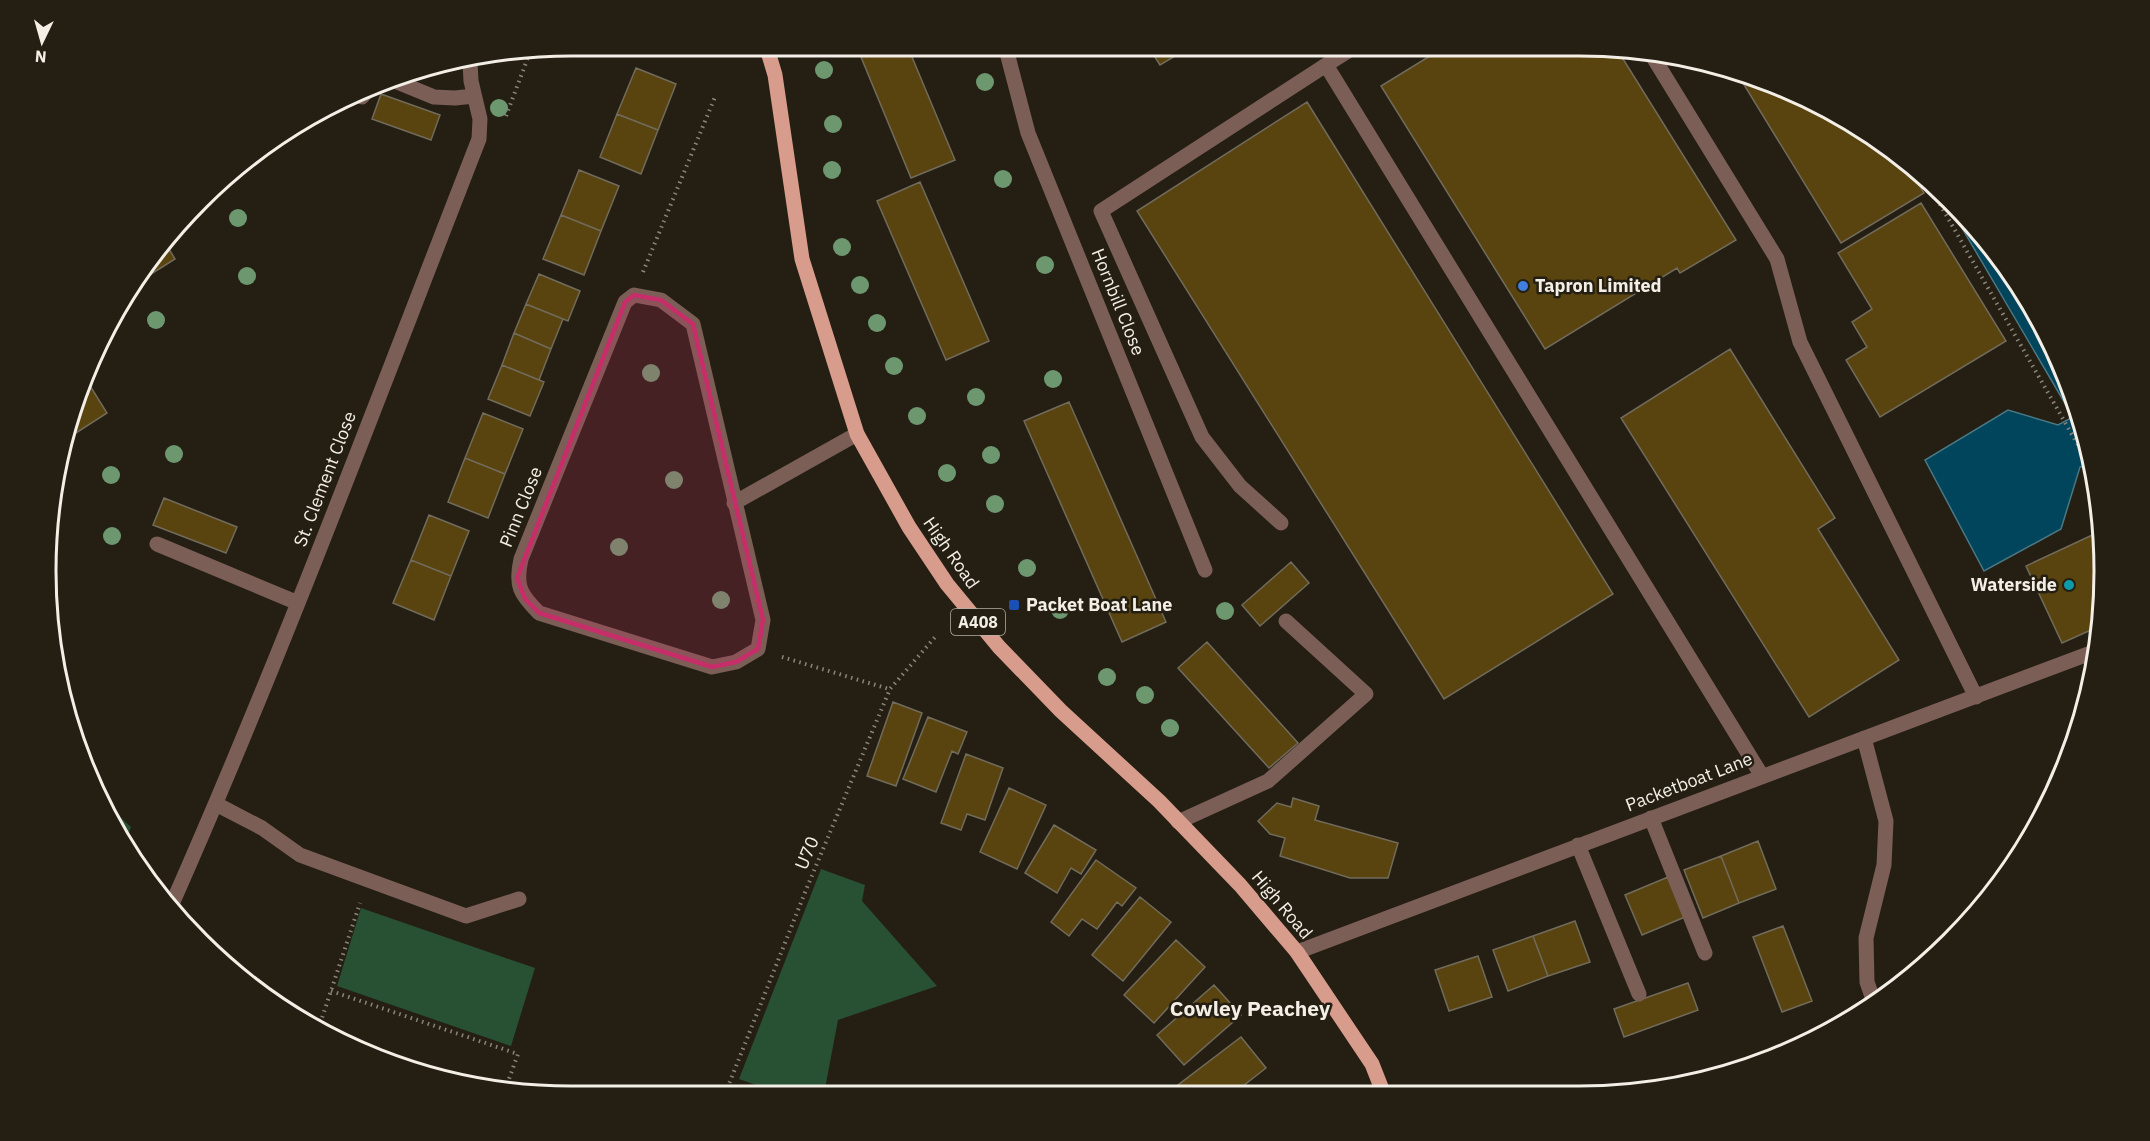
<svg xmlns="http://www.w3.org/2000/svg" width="2150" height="1141" viewBox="0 0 2150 1141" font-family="'IBM Plex Sans',sans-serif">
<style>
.green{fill:#285032}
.water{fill:#00455b;stroke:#497885;stroke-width:1.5}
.building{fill:#594410;stroke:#716b5c;stroke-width:1.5}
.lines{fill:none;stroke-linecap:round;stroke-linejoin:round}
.path{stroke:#8a857b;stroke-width:4;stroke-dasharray:1.5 4.5;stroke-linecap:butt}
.minor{stroke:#7b5e56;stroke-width:15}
.major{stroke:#d89c8c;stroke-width:15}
.tree{fill:#6d986f}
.marked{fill:#c72e69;fill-opacity:0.2;stroke:#c72e69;stroke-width:4.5;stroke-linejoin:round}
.shop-dot{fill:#3f7fe0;stroke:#251f13;stroke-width:2}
.culture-dot{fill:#0f9aa8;stroke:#251f13;stroke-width:2}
.transit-dot{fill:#1a4fb4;stroke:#251f13;stroke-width:2}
.labels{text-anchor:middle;stroke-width:5;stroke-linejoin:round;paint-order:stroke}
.shield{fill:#251f13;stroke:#b5b1a7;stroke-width:1.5}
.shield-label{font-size:16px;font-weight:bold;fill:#f3efe7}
.poi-label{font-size:18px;font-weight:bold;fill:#f3efe7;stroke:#251f13;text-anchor:start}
.street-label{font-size:18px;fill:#f3efe7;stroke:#251f13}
.quarter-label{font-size:21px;font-weight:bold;fill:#f3efe7;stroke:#251f13}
.rim{fill:none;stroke:#f3efe7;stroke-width:3}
</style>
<rect width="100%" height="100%" fill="#251f13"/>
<!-- green -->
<path class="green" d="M97,796L131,827L126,840L99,803Z
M821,869L865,885L862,901L937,986L838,1020L824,1094H782L739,1079Z
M361,908L535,968L511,1046L337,986Z"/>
<!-- water -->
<path class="water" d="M1942,194L1975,224L2035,308L2077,402L2092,464L2080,467L2061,529L1984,571L1925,460L2008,410L2058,425L2073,417Z"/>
<!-- building -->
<path class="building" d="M856,45H907L955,160L911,178Z
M1148,46H1192L1160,65Z
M1446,46H1615L1736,240L1680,273L1677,268L1545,349L1381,86Z
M636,68L676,84L658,130L617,114Z
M1735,70L1812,99L1900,154L1924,193L1841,243Z
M381,94L440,115L431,140L372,119Z
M1307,102L1613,594L1444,699L1137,211Z
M617,114L658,130L641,174L600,157Z
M579,170L619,186L601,231L561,215Z
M920,182L989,341L946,360L877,201Z
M1921,203L2006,341L1880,417L1846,360L1867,347L1852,322L1872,309L1838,253Z
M561,215L601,231L584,275L543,259Z
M166,244L175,259L129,288L133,279Z
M539,274L580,291L568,321L526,304Z
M526,304L563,319L551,349L514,333Z
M514,333L551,349L539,380L502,365Z
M1730,349L1835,518L1818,529L1899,660L1809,717L1621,418Z
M502,365L544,382L530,416L488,399Z
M87,381L107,413L62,442L63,435Z
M1069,402L1166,622L1122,642L1024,421Z
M483,413L523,429L505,474L465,458Z
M465,458L505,474L488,518L448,502Z
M164,498L237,527L226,553L153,525Z
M429,515L469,531L451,576L411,560Z
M2101,531L2104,605L2100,626L2062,643L2026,566Z
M411,560L451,576L434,620L393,603Z
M1291,562L1309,583L1260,626L1242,605Z
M1207,642L1298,743L1269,768L1178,668Z
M893,702L922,713L896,786L867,776Z
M928,717L967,732L958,754L952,751L936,792L903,779Z
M966,754L1003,768L985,820L967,814L961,830L941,823Z
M1009,788L1046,805L1017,869L980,852Z
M1293,798L1319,806L1315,820L1398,843L1388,878H1350L1280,856L1285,838L1270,834L1258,821L1277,803L1291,807Z
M1054,825L1096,850L1081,874L1071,868L1057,893L1025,873Z
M1758,841L1776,889L1739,903L1721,856Z
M1721,856L1739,903L1703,918L1684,870Z
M1096,860L1136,888L1122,906L1117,902L1097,929L1082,919L1069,936L1051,922Z
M1668,877L1685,917L1642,935L1625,895Z
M1140,897L1171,922L1123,981L1092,955Z
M1575,921L1590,962L1548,976L1533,936Z
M1783,926L1812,1001L1782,1012L1753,937Z
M1533,936L1548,976L1508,991L1493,950Z
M1176,940L1205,967L1154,1023L1124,995Z
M1478,956L1492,997L1449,1011L1435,970Z
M1688,983L1698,1010L1624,1037L1614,1009Z
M1214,985L1241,1015L1184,1065L1157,1035Z
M1241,1037L1266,1068L1234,1093H1184L1178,1085Z"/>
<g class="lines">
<!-- path -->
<path class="path" d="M506,116L530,52
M1925,178L2094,473
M643,272L715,97
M782,657L889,689
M331,991L518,1054L505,1090
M301,1015L313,1019L312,1023
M313,1019L321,1021L360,903
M725,1094L808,885L890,689L936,636"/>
<!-- minor -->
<path class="minor" d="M1005,45L1028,133L1205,570
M1650,52L1777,259L1800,342L1976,697
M1326,65L1356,46
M390,79L434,97L455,98L474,96
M359,96L362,97L367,91
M634,295L661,300L693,324L763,620L758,649L736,662L712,667L539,613C520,594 515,586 521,559L625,302Z
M734,503L857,434
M1281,523L1240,486L1202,437L1101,211L1326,65L1762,776
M157,544L298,603
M1864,738L1886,821L1884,865L1866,938L1867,982L1875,1005
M216,804L262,828L300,855L466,916L519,899
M1651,818L1705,953
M1178,822L1268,781L1366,694L1286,621
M1578,845L1639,994
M172,904C283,653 379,395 479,139L480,119L471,81L470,62
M1297,952L2096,651"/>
<!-- major -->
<path class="major" d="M766,45L775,75L802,259L857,434L909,527L947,584L999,647L1061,711L1159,801L1240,885L1297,952L1372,1064L1383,1092"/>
</g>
<!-- trees -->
<g class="tree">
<circle cx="824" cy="70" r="9"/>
<circle cx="985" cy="82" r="9"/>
<circle cx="499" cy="108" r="9"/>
<circle cx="833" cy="124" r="9"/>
<circle cx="832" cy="170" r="9"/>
<circle cx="1003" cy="179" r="9"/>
<circle cx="238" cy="218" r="9"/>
<circle cx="842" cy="247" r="9"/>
<circle cx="1045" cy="265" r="9"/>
<circle cx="247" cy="276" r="9"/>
<circle cx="860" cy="285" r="9"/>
<circle cx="156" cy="320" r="9"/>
<circle cx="877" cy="323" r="9"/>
<circle cx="894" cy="366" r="9"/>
<circle cx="651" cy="373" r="9"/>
<circle cx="1053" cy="379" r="9"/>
<circle cx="976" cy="397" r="9"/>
<circle cx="917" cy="416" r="9"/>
<circle cx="174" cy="454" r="9"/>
<circle cx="991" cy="455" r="9"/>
<circle cx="947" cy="473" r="9"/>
<circle cx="111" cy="475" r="9"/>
<circle cx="674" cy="480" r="9"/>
<circle cx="995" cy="504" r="9"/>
<circle cx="112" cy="536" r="9"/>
<circle cx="619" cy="547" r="9"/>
<circle cx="1027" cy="568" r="9"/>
<circle cx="721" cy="600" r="9"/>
<circle cx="1060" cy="610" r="9"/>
<circle cx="1225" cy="611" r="9"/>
<circle cx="1107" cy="677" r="9"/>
<circle cx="1145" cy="695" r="9"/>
<circle cx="1170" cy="728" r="9"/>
</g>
<!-- marked area -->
<path class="marked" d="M634,295L661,300L693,324L763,620L758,649L736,662L712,667L539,613L525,599L517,578L625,302Z"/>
<!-- markers -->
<circle class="shop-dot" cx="1523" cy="286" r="6"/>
<circle class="culture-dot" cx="2069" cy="585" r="6"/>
<rect class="transit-dot" x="1008" y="599" width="12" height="12" rx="3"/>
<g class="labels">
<!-- shield labels -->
<rect class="shield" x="951" y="609" width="54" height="26" rx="4.5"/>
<g class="shield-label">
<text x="978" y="628">A408</text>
</g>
<!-- poi labels -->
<g class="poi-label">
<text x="1535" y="292">Tapron Limited</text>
<text x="2057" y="591" text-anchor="end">Waterside</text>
<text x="1026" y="611">Packet Boat Lane</text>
</g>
<!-- street labels -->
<g class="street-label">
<text transform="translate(1118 302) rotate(68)" y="6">Hornbill Close</text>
<text transform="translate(325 479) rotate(-69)" y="6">St. Clement Close</text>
<text transform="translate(521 507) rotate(-68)" y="6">Pinn Close</text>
<text transform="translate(951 553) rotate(55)" y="6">High Road</text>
<text transform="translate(1689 782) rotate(-21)" y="6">Packetboat Lane</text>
<text transform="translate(807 853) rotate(-67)" y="6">U70</text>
<text transform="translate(1282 905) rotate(50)" y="6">High Road</text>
</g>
<!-- quarter labels -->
<g class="quarter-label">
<text x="1250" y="1016">Cowley Peachey</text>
</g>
</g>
<!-- crop -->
<path d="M0 0H2150V1141H0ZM571 56H1579A515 515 0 0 1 2094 571V571A515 515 0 0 1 1579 1086H571A515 515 0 0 1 56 571V571A515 515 0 0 1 571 56Z" fill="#251f13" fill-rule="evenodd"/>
<path class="rim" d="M571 56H1579A515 515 0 0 1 2094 571V571A515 515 0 0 1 1579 1086H571A515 515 0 0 1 56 571V571A515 515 0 0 1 571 56Z"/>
<!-- north arrow -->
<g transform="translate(42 42) rotate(185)" stroke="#251f13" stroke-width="4.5" paint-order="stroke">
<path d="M0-4.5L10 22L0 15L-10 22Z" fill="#f3efe7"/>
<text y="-9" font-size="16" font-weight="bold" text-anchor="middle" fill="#f3efe7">N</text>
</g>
</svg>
